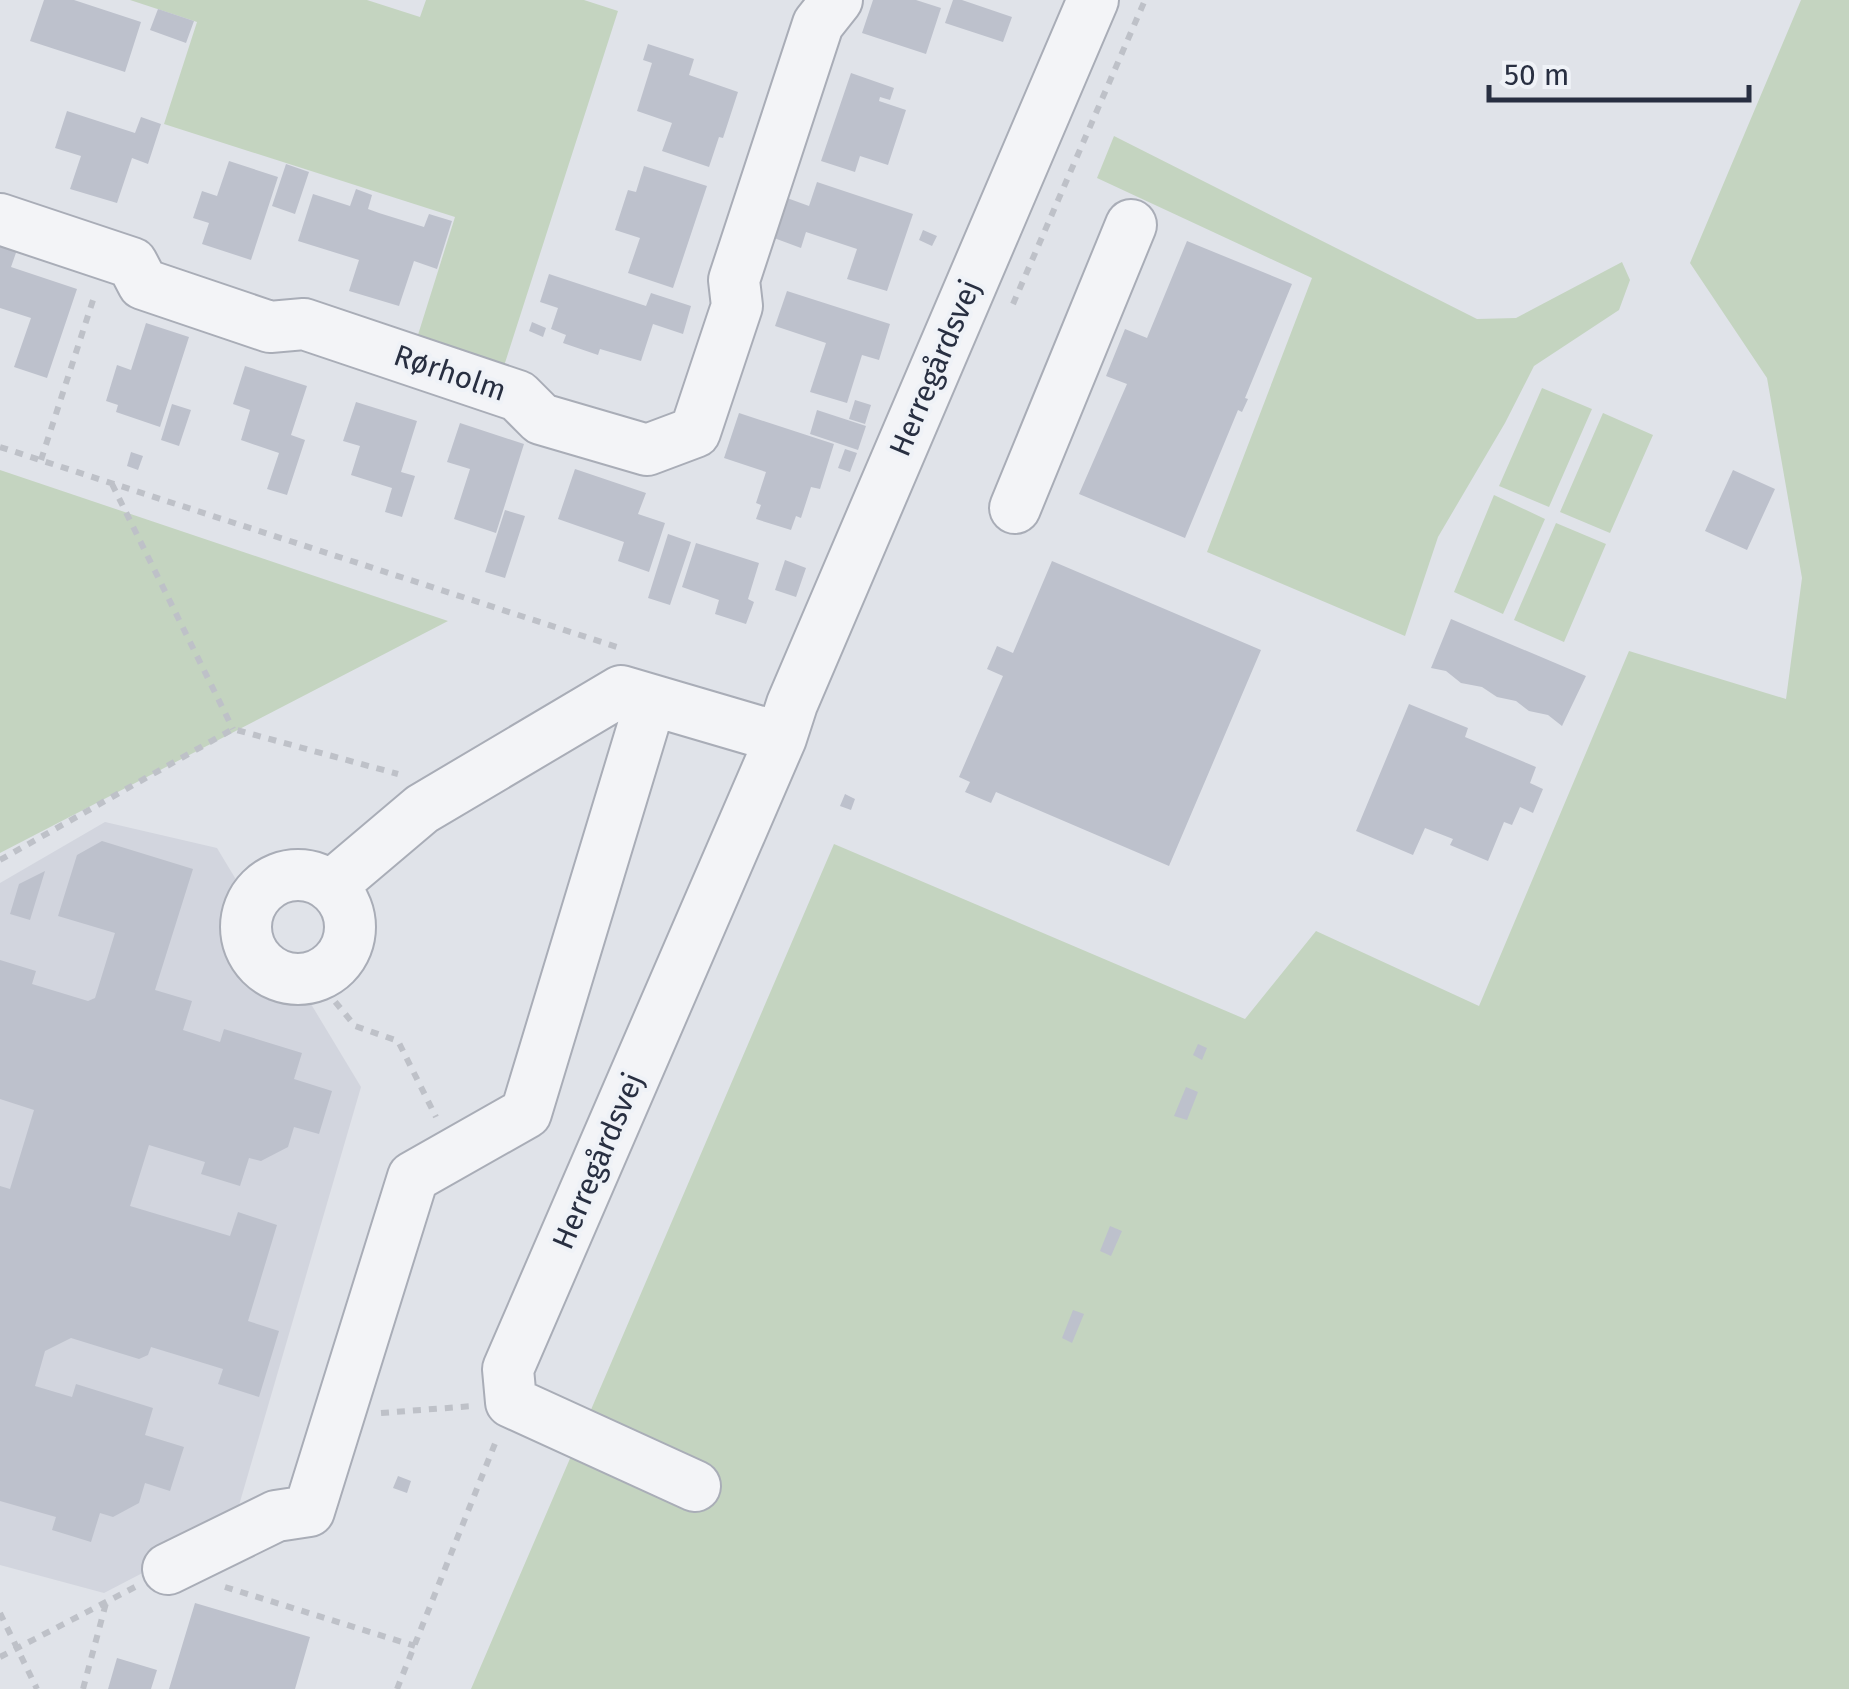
<svg xmlns="http://www.w3.org/2000/svg" width="1849" height="1689" viewBox="0 0 1849 1689" font-family="'Fira Sans',sans-serif">
<style>
.built{fill:#d2d5de}
.green{fill:#c4d4c0}
.building{fill:#bdc1cc}
.lines{fill:none;stroke-linecap:round;stroke-linejoin:round}
.minor-casing{stroke:#a9adb7;stroke-width:54}
.path{stroke:#bec1c8;stroke-width:6;stroke-dasharray:8 8;stroke-linecap:butt}
.minor{stroke:#f3f4f7;stroke-width:50}
.labels{text-anchor:middle;stroke-width:8;stroke-linejoin:round;paint-order:stroke}
.street-label{font-size:30px;fill:#282f41;stroke:#eff2f7}
</style>
<rect width="100%" height="100%" fill="#e0e3e9"/>
<!-- built -->
<path class="built" d="M105,822L217,848L361,1087L233,1526L104,1593L0,1565V883Z"/>
<!-- green -->
<path class="green" d="M130,0H367L420,17L426,0H584L618,11L504,366L417,338L455,217L164,124L197,22Z
M1801,0H1849V1689H471L834,844L1245,1019L1316,931L1479,1006L1629,651L1786,699L1802,578L1767,378L1690,263Z
M1114,136L1477,319L1516,318L1622,262L1630,280L1619,310L1534,366L1505,423L1438,537L1405,636L1207,552L1312,278L1097,178Z
M1542,388L1592,409L1549,507L1499,486Z
M1603,413L1653,435L1610,533L1560,512Z
M0,470L448,621L0,853Z
M1494,495L1545,519L1503,614L1454,592Z
M1556,523L1606,544L1564,642L1514,620Z"/>
<!-- building -->
<path class="building" d="M44,0H74L141,22L125,72L30,41Z
M873,0H916L941,8L926,54L862,33Z
M953,0H962L1012,17L1003,42L945,23Z
M158,9L194,21L186,43L150,30Z
M648,44L694,59L689,75L738,92L723,138L719,137L709,167L662,151L672,123L637,111L652,63L643,60Z
M851,73L894,88L890,100L880,97L879,101L906,110L888,165L860,156L855,172L821,161Z
M67,111L135,133L141,117L161,124L148,164L132,158L117,203L70,189L81,156L55,148Z
M229,161L278,177L251,260L202,244L209,223L193,218L202,191L217,196Z
M286,164L309,172L295,214L272,206Z
M644,166L707,186L673,288L628,273L640,238L615,230L628,190L636,192Z
M817,182L913,214L887,291L847,279L857,249L806,232L801,248L774,238L787,198L809,206Z
M356,189L372,195L368,209L379,213L424,227L429,214L452,221L437,269L414,261L399,306L349,291L359,260L298,241L313,194L350,206Z
M923,230L937,236L932,246L919,240Z
M1187,241L1292,284L1245,398L1248,399L1242,412L1238,410L1185,538L1079,494L1127,384L1106,376L1125,329L1147,338Z
M0,242L18,247L11,267L77,289L47,378L14,367L31,318L0,308Z
M549,274L646,306L651,293L691,306L683,334L653,324L641,361L600,349L598,355L563,343L566,335L551,329L558,308L540,302Z
M787,291L890,324L879,360L862,355L847,403L810,392L826,343L775,326Z
M532,322L546,328L543,337L529,331Z
M146,323L189,337L160,427L116,412L118,405L106,401L117,365L131,370Z
M245,366L307,386L291,435L305,440L287,495L267,489L279,453L241,440L250,410L233,404Z
M855,400L871,405L865,424L849,419Z
M356,402L417,421L401,472L415,476L402,517L385,512L392,488L351,475L360,446L343,441Z
M172,404L191,410L179,446L161,440Z
M817,410L866,426L858,450L810,434Z
M739,413L834,444L820,489L811,487L801,518L796,516L791,530L756,519L761,505L756,503L766,472L724,458Z
M460,423L524,444L496,533L454,519L470,469L447,462Z
M845,449L857,453L850,472L838,468Z
M131,452L143,456L138,470L127,466Z
M575,469L646,493L638,514L665,523L649,572L618,561L624,542L558,519Z
M1733,470L1775,489L1747,550L1705,531Z
M505,510L525,516L505,578L485,572Z
M668,534L691,542L670,605L648,598Z
M696,543L759,563L748,599L754,602L746,624L715,614L719,600L682,587Z
M785,560L806,568L796,597L775,590Z
M1052,561L1261,650L1169,866L996,792L991,803L965,792L970,782L959,777L1003,676L987,669L997,646L1013,653Z
M1451,619L1586,676L1562,726L1548,715L1529,711L1516,701L1497,697L1482,687L1461,683L1446,671L1431,668Z
M1409,704L1468,728L1465,737L1536,767L1530,783L1543,789L1533,813L1520,807L1512,825L1504,822L1488,861L1450,845L1453,839L1425,828L1413,855L1356,831Z
M845,794L855,799L851,810L840,806Z
M102,841L193,869L155,990L192,1001L183,1030L220,1042L224,1029L302,1053L294,1079L332,1091L319,1134L294,1127L288,1147L261,1161L249,1158L240,1186L201,1174L205,1162L149,1145L130,1206L230,1236L238,1212L277,1225L248,1321L279,1331L259,1397L218,1384L223,1369L151,1347L148,1355L139,1359L71,1338L45,1351L35,1386L72,1397L76,1384L153,1408L145,1435L184,1447L170,1491L145,1483L139,1503L113,1517L100,1513L91,1542L52,1530L56,1517L0,1501V1186L10,1189L34,1110L0,1099V960L36,971L32,984L88,1001L95,998L115,933L58,916L77,855Z
M45,871L30,920L10,914L19,884Z
M1198,1044L1207,1048L1202,1060L1193,1055Z
M1186,1087L1198,1092L1187,1120L1174,1116Z
M1110,1226L1122,1231L1111,1256L1100,1251Z
M1073,1310L1084,1314L1072,1343L1062,1338Z
M398,1476L411,1481L407,1493L393,1488Z
M195,1603L310,1637L295,1689H169Z
M117,1658L157,1670L151,1689H108Z"/>
<g class="lines">
<!-- minor casing -->
<g class="minor-casing">
<path id="minor" d="M0,219L132,263L143,284L270,327L304,324L518,396L541,419L647,450L695,432L737,306L734,280L818,24L837,0
M1015,508L1131,225
M246 927a52 52 0 1 1 104 0a52 52 0 1 1-104 0Z
M331,886L422,809L621,691L781,738
M695,1486L511,1402L508,1369L781,738L792,704L1093,0
M168,1569L276,1516L309,1511L413,1177L526,1113L651,700"/>
</g>
<!-- path -->
<path class="path" d="M1013,304L1145,0
M0,447L620,648
M41,460L95,294
M112,484L233,729
M0,860L233,729L398,774
M315,977L355,1026L398,1041L436,1117
M381,1413L473,1406
M225,1587L415,1646
M0,1613L37,1689
M0,1657L135,1587
M83,1689L106,1603
M397,1689L496,1441"/>
<!-- minor -->
<use href="#minor" class="minor"/>
</g>
<g class="labels">
<!-- street labels -->
<g class="street-label">
<text transform="translate(935 368) rotate(-67)" y="10">Herregårdsvej</text>
<text transform="translate(450 373) rotate(19)" y="10">Rørholm</text>
<text transform="translate(598 1161) rotate(-67)" y="10">Herregårdsvej</text>
</g>
</g>
<!-- scale -->
<path d="M1489 85v15h260v-15" fill="none" stroke="#282f41" stroke-width="5"/>
<text x="1504" y="85" font-size="30" fill="#282f41" stroke="#eff2f7" stroke-width="8" paint-order="stroke">50 m</text>
</svg>
